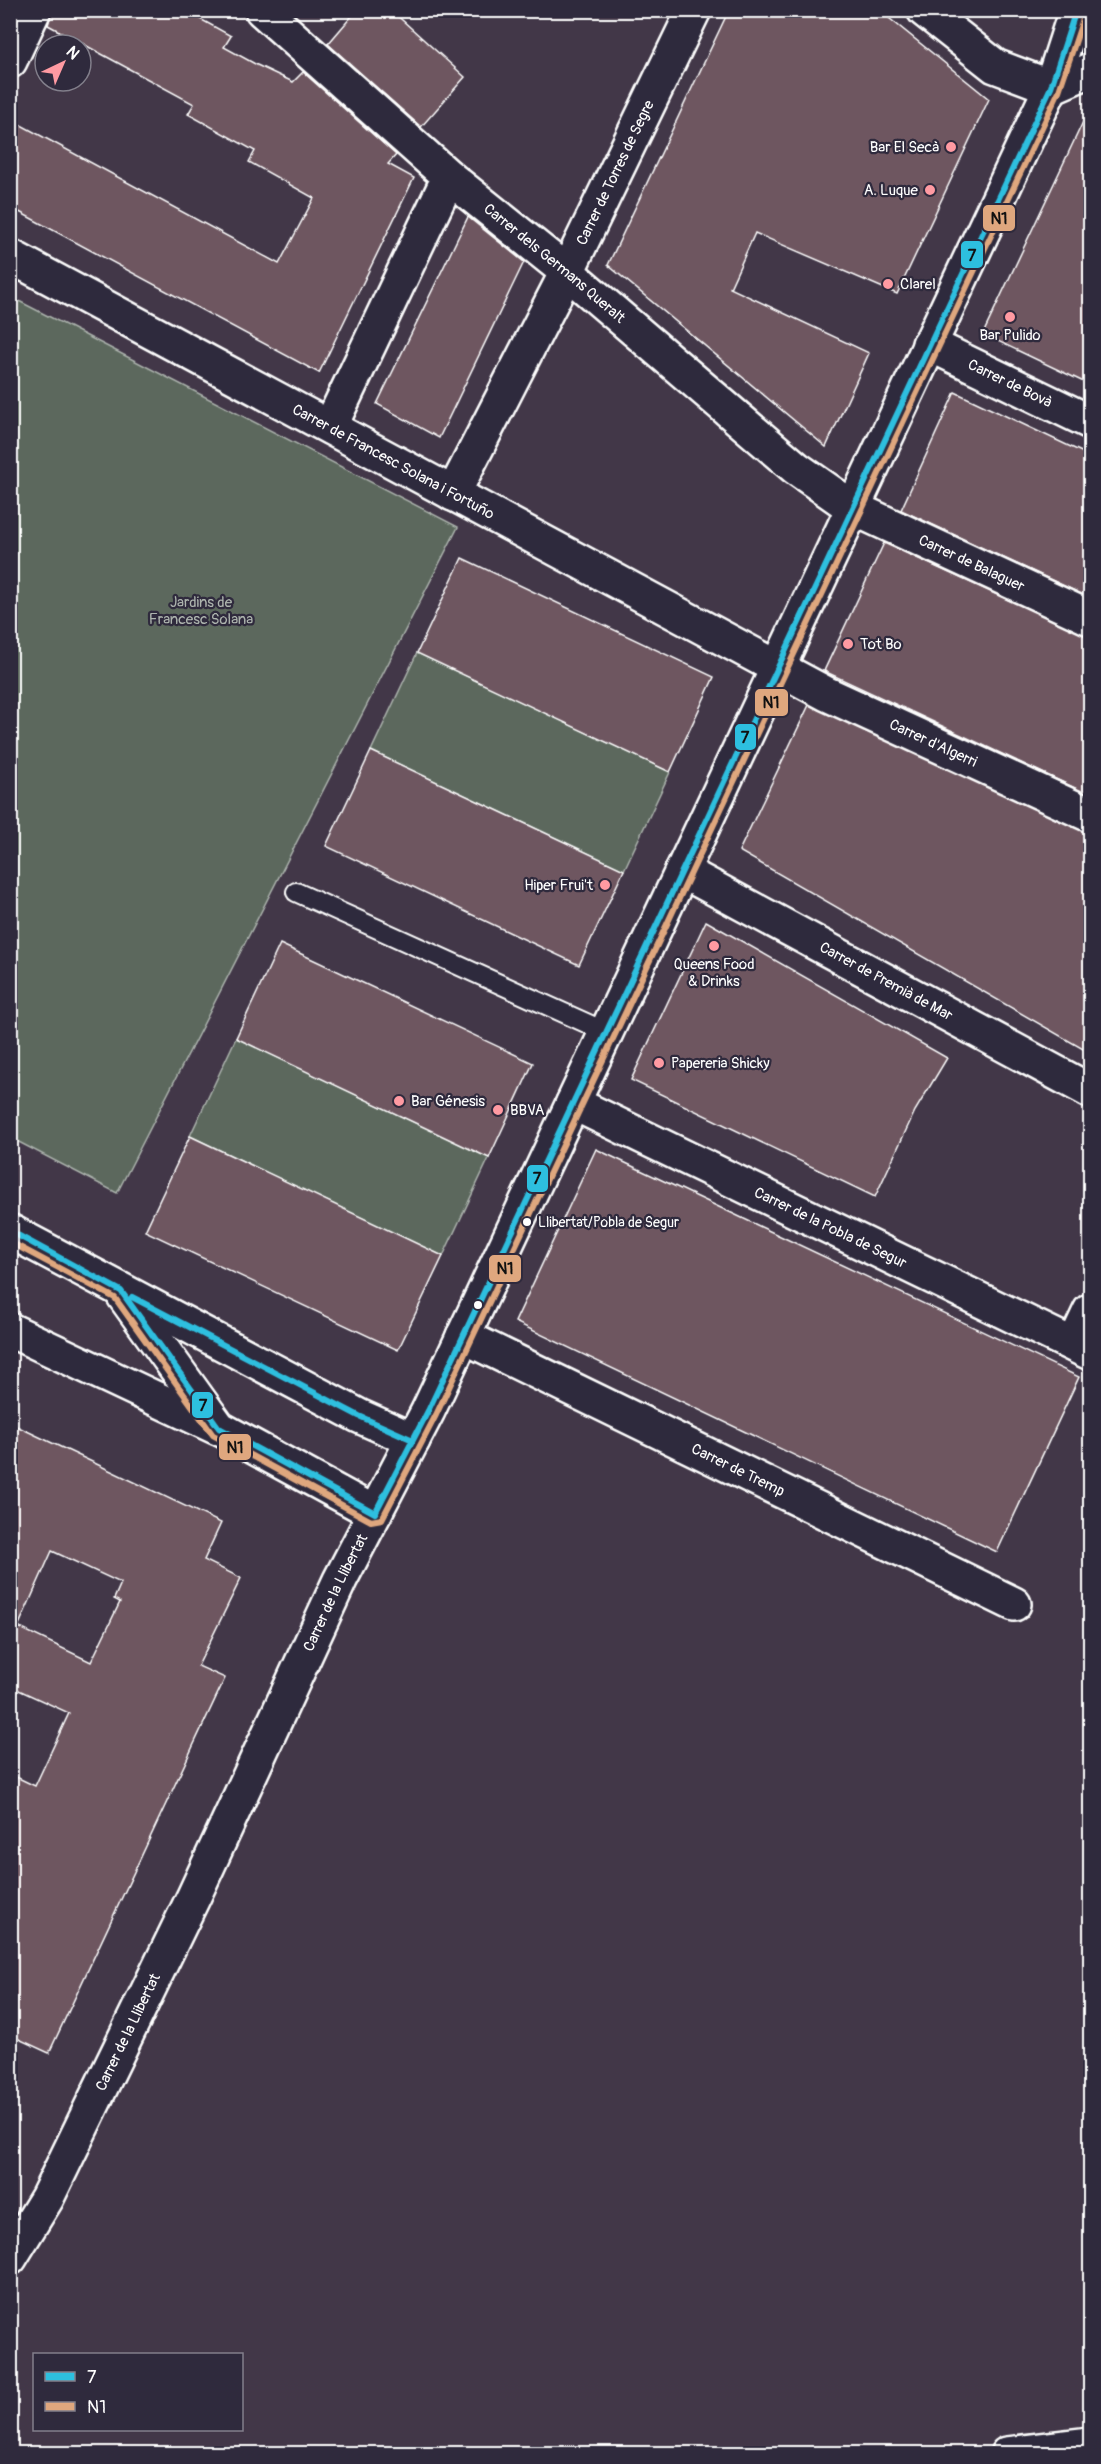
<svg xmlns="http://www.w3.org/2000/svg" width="1101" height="2464" viewBox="0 0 1101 2464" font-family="Pangolin,sans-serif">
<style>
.green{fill:#5b685d;stroke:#adb4ae;stroke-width:1.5}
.building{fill:#6e5660;stroke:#fff;stroke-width:1.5;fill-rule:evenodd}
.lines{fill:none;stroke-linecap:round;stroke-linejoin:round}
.lane-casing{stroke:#fff;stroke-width:22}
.street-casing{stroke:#fff;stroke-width:38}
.secondary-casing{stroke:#fff;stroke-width:38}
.lane{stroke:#2f2a3d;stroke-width:18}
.street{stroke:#2f2a3d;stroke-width:33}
.secondary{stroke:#2f2a3d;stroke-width:33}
.bus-1-casing{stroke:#2f2a3d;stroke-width:10}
.bus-2-casing{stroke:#2f2a3d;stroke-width:10}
.bus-1{stroke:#2dbfdf;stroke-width:6}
.bus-2{stroke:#dfa77e;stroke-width:6}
.poi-dot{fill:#ff9aa2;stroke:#2f2a3d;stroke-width:2}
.bus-dot{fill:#fff;stroke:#2f2a3d;stroke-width:2}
.labels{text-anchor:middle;stroke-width:4.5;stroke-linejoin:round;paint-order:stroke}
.bus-label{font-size:14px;fill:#fff;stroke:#2f2a3d;text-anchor:start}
.poi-label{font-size:15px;fill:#fff;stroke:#2f2a3d;text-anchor:start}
.street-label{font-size:15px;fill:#fff;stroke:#2f2a3d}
.park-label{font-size:15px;fill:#adb4ae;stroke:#2f2a3d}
.line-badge{stroke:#2f2a3d;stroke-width:2}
.pale-badge-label{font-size:16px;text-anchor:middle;font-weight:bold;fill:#111}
</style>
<rect width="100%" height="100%" fill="#423748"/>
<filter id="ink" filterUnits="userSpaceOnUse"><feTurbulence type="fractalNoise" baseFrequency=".0167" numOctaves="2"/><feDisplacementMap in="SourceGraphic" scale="12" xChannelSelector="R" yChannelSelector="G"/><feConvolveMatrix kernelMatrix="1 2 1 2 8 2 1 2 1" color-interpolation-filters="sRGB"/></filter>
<g filter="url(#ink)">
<!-- green -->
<path class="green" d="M11,297L458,527L117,1193L11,1138Z
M417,653L670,772L624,870L371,751Z
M236,1038L489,1158L443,1256L190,1136Z"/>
<!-- building -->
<path class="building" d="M52,10H184L231,36L224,47L257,65L293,82L303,72L396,155L388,164L414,178L319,373L10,207V119L279,264L314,198L249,162L255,151L188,114L194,104L48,25Z
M357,10H391L465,77L421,127L328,44Z
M729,10H879L989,99L897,294L755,233L730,288L869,353L826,447L608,265Z
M1090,107V385L983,334Z
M468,217L524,262L439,438L377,404Z
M955,392L1090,456V598L901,510Z
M884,543L1090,637V795L824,671Z
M462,558L714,677L670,772L417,653Z
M809,705L1090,834V1053L739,851Z
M371,751L624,870L579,965L326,846Z
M706,921L947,1058L915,1111L875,1197L631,1080Z
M280,944L533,1063L489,1158L236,1038Z
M190,1136L443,1256L398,1350L145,1231Z
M596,1149L1079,1377L997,1552L515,1322Z
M10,1423L221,1523L204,1560L241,1578L198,1666L225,1678L49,2053L10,2035V1774L35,1786L69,1713L10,1686ZM52,1551L121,1583L114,1599L120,1602L91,1662L18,1627Z"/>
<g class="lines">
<!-- lane casing -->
<g class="lane-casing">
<path id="lane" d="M296,892L606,1032"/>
</g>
<!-- street casing -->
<g class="street-casing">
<g id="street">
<path id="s1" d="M262,10L449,177L567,272L796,468L853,508L1090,618"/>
<path d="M924,10L995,66L1051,87L1090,70"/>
<path d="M10,61L34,10"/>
<path id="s2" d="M10,256L827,694L1090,815"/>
<path id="s3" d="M929,344L1090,422"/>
<path d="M330,427L449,177"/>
<path id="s4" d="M453,494L567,272L694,10"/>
<path id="s5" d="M682,871L1090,1091"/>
<path id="s6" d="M573,1103L1090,1353"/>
<path d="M10,1231L359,1416L413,1440"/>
<path d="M124,1296L219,1428L375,1513"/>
<path d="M10,1330L218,1428"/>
<path id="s7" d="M463,1336L1014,1604"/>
<path d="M1074,1345L1090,1311"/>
<path id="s8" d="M10,2258L47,2198L194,1896L340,1580L428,1411L1051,87L1076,10"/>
</g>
</g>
<!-- secondary casing -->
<g class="secondary-casing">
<path id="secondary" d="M1007,2454L1090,2444"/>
</g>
<!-- lane -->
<use href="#lane" class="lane"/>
<!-- street -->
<use href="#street" class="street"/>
<!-- secondary -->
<use href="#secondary" class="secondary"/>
<!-- bus-1 casing -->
<g class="bus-1-casing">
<path id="bus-1" d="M10,1231L121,1291L219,1428L375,1513L428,1411L1051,87L1076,10
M132,1297L359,1416L413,1440"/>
</g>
<!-- bus-2 casing -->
<g class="bus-2-casing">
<path id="bus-2" d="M10,1242L115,1298L213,1435L371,1521L382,1519L436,1415L1059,91L1085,13"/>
</g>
<!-- bus-1 -->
<use href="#bus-1" class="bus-1"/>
<!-- bus-2 -->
<use href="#bus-2" class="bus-2"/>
</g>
</g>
<!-- markers -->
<g class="poi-dot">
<circle cx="951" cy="147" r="6"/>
<circle cx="930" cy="190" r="6"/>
<circle cx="888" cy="284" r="6"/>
<circle cx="1010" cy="317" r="6"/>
<circle cx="848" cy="644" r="6"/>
<circle cx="605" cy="885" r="6"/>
<circle cx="714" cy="946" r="6"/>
<circle cx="659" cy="1063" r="6"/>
<circle cx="399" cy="1101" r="6"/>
<circle cx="498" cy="1110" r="6"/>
</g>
<g class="bus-dot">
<circle cx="527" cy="1222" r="5"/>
<circle cx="478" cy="1305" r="5"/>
</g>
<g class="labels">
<!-- bus labels -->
<g class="bus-label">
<text x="538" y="1227">Llibertat/Pobla de Segur</text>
</g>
<!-- poi labels -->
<g class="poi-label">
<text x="939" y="152" text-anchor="end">Bar El Secà</text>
<text x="918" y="195" text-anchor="end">A. Luque</text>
<text x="900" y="289">Clarel</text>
<text x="1010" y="340" text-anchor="middle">Bar Pulido</text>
<text x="860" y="649">Tot Bo</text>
<text x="593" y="890" text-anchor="end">Hiper Frui't</text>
<text x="714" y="969" text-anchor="middle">Queens Food<tspan x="714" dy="17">&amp; Drinks</tspan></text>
<text x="671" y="1068">Papereria Shicky</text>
<text x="411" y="1106">Bar Génesis</text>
<text x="510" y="1115">BBVA</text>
</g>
<!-- street labels -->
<g class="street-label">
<text dy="5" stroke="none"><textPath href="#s4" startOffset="360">Carrer de Torres de Segre</textPath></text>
<text dy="5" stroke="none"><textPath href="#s1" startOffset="387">Carrer dels Germans Queralt</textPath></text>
<text dy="5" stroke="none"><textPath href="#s3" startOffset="90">Carrer de Bovà</textPath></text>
<text dy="5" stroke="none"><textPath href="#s2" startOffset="435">Carrer de Francesc Solana i Fortuño</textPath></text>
<text dy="5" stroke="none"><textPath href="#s1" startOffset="904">Carrer de Balaguer</textPath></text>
<text dy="5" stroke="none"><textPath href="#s2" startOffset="1044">Carrer d'Algerri</textPath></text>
<text dy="5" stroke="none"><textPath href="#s5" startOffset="232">Carrer de Premià de Mar</textPath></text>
<text dy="5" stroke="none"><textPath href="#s6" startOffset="286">Carrer de la Pobla de Segur</textPath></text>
<text dy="5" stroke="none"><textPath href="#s7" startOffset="306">Carrer de Tremp</textPath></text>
<text dy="5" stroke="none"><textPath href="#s8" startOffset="741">Carrer de la Llibertat</textPath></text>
<text dy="5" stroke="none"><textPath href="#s8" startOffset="255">Carrer de la Llibertat</textPath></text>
</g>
<!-- park labels -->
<g class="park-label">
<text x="201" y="607">Jardins de<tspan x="201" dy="17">Francesc Solana</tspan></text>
</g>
</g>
<g class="line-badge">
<rect x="982" y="204" width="34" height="28" rx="6" fill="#dfa77e"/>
<rect x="960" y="240" width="24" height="29" rx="6" fill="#2dbfdf"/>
<rect x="754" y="688" width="35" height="29" rx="6" fill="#dfa77e"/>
<rect x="734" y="723" width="23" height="28" rx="6" fill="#2dbfdf"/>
<rect x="526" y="1164" width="23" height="29" rx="6" fill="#2dbfdf"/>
<rect x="488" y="1254" width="34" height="29" rx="6" fill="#dfa77e"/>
<rect x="191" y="1391" width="23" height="28" rx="6" fill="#2dbfdf"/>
<rect x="218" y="1433" width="34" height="28" rx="6" fill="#dfa77e"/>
</g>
<g class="pale-badge-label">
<text x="999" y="224">N1</text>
<text x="972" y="261">7</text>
<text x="771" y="708">N1</text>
<text x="745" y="743">7</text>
<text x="537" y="1184">7</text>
<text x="505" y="1274">N1</text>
<text x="203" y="1411">7</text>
<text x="235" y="1453">N1</text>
</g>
<!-- margin -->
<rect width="1101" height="2464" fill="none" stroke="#2f2a3d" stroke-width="36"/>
<rect x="18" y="18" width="1065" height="2428" fill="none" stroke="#fff" stroke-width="2" filter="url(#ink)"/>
<!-- legend -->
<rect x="33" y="2353" width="210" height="78" fill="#2f2a3d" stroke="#827f8b" stroke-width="1.5"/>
<rect x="45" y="2372" width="30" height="9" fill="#2dbfdf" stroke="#827f8b" stroke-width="1.5"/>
<text x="87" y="2383" font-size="18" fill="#ffffff">7</text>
<rect x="45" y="2402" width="30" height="9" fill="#dfa77e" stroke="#827f8b" stroke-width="1.5"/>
<text x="87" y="2413" font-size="18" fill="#ffffff">N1</text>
<!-- north arrow -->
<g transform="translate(63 63) rotate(44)"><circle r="28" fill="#2f2a3d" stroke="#827f8b" stroke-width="1.5"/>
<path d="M0-4.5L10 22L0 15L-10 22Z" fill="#ff9aa2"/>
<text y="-9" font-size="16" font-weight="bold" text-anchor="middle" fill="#ffffff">N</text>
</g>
</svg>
